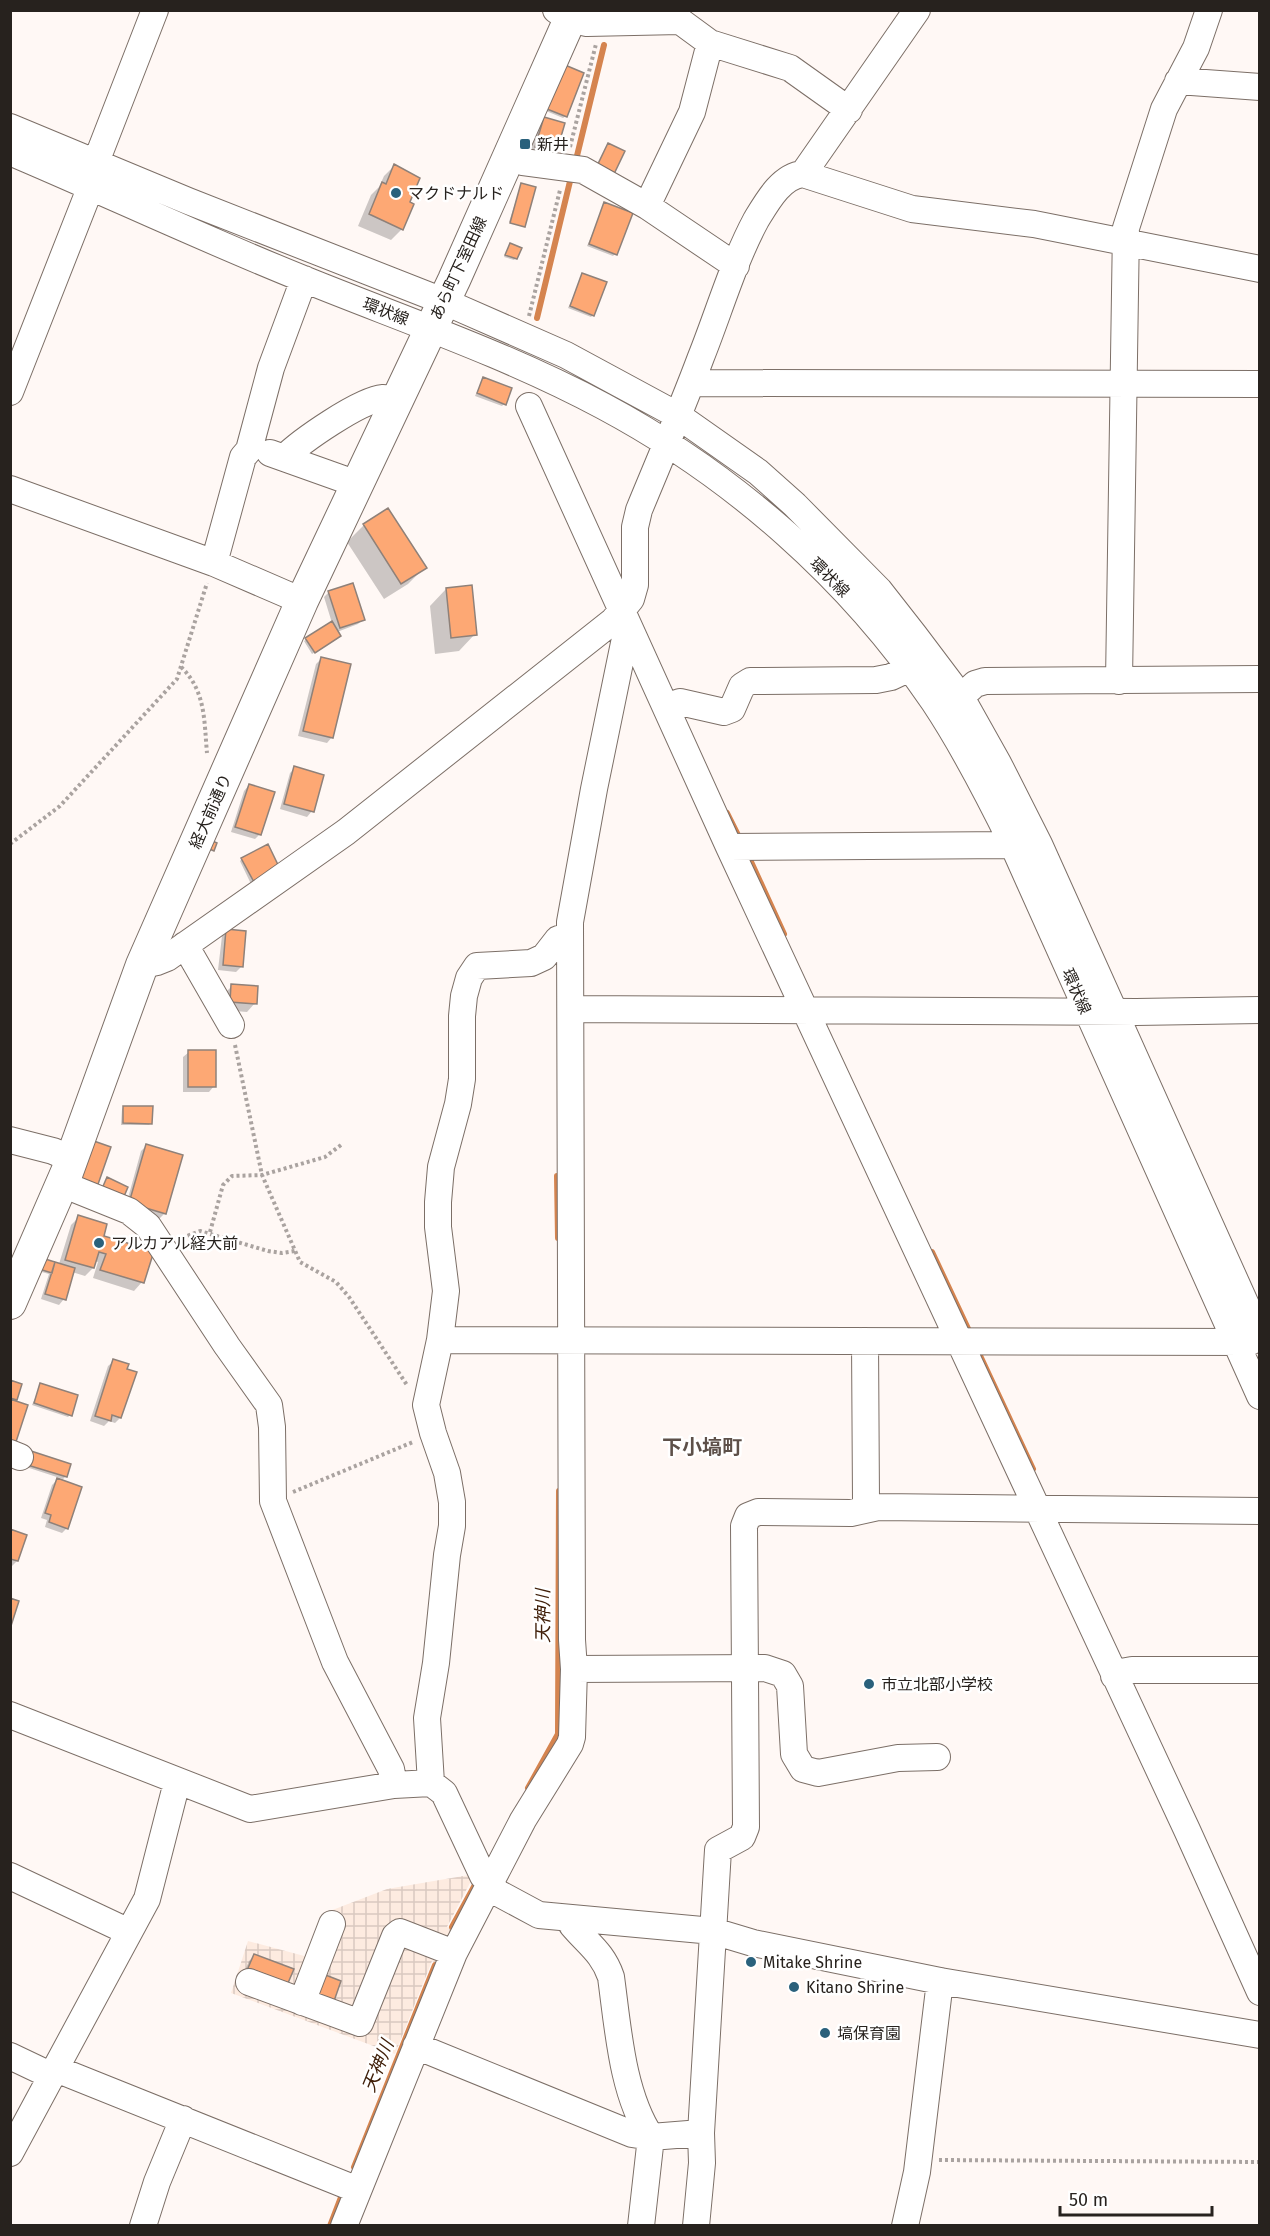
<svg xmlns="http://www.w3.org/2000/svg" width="1270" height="2236" viewBox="0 0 1270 2236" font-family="'Fira Sans','Noto Sans JP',sans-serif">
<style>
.industrial{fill:url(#industrial-grid)}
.shadow{fill:#0003}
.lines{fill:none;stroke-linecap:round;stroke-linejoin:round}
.stream{stroke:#d5844f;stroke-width:6}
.building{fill:#fda874;stroke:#8f8179;stroke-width:1.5}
.minor-casing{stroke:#7c6f67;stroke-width:28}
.major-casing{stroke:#7c6f67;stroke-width:34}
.path{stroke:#aaa3a0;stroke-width:4;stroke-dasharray:3 3;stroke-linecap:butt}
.minor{stroke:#fff;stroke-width:26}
.major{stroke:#fff;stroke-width:32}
.poi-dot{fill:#2a617c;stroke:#fff;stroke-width:2}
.labels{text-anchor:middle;stroke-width:5;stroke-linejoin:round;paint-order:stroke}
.poi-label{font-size:16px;fill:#27221e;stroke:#fff;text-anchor:start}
.street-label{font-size:16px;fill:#27221e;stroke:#fff}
.water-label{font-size:18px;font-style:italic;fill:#41200a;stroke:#fff}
.quarter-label{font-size:20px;font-weight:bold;fill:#5d5049;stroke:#fff}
</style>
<defs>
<pattern id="industrial-grid" width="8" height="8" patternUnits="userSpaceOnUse" patternTransform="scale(1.5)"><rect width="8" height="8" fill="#fdebe0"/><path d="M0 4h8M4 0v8" fill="none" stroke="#d9c9c0"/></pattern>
</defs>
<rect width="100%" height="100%" fill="#fff8f5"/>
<!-- industrial -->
<path class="industrial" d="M469,1875L471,1881L447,1927L454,1930L439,1964L432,1961L395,2054L231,1993L248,1941L308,1957L322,1914L387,1889Z"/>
<!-- shadow -->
<path class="shadow" d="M563,69L566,116L563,118L546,111Z
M544,118L555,153L549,158L530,152L539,124Z
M395,165L408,202L402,229L391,240L358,226L371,195L379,187L384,176Z
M521,185L524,225L509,222Z
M605,204L615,254L613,256L587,246Z
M510,245L516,258L514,260L504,257Z
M583,275L593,315L591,317L568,308Z
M483,379L504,404L502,406L475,396Z
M364,525L425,567L408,584L384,599L347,542Z
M446,589L475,634L459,651L435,654L430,606Z
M329,592L363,619L358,624L337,632V638L312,654L304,641L332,623L324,597Z
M321,659L332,737L327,743L298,736L316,664Z
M295,768L312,811L307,817L280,809L290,773Z
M249,785L260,834L255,839L231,832L244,791Z
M242,859L279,869L251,884L240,861Z
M227,931L241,967L236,972L218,970L222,936Z
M232,986L255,1003L247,1012L223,1010L224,994Z
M189,1052L214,1086L209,1092H183V1057Z
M124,1107L151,1123L149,1125H121L122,1109Z
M146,1146L165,1213L159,1219L125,1209L141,1151Z
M79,1217L102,1237L142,1282L134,1291L93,1278L98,1262L95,1261L93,1268L85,1276L72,1272L64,1299L59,1305L41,1299L49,1274L38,1271L41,1262L59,1264L71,1225Z
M114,1361L120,1418L115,1423L109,1421L104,1426L90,1421L108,1366Z
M41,1385L70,1415L68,1417L32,1405Z
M26,1454L66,1476L63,1479L23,1466Z
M57,1480L67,1528L62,1533L45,1527L47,1520L41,1518L52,1485Z
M10,1531L17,1561L12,1566L10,1565Z
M254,1956L292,1970L244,1973L249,1961Z"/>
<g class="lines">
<!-- stream -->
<path class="stream" d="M575,164L604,45
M537,318L572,173
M727,813L741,841
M747,853L784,934
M557,1176L558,1238
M932,1252L971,1335
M976,1347L1033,1469
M528,1788L558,1734L559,1491
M452,1927L476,1883
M354,2167L435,1965
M330,2226L343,2192"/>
</g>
<!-- building -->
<path class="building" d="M565,65L584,73L567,117L547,109Z
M544,117L565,123L556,154L535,147Z
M608,143L625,151L614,174L597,166Z
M394,164L420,178L410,202L414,204L403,230L369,214L382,182L386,184Z
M521,183L536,187L525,227L510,223Z
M604,202L633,213L617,255L589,244Z
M510,243L522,248L517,259L505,255Z
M582,273L607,282L594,316L570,306Z
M483,377L512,388L506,405L477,393Z
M388,508L427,568L401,584L363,524Z
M353,583L365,620L340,628L328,591Z
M472,585L477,635L451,638L446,588Z
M332,621L341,636L315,653L305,638Z
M321,657L351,664L333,738L303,731Z
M294,766L324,775L314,812L284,804Z
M249,784L275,792L261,835L235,827Z
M210,840L217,843L214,851L207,848Z
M268,844L280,869L254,882L241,858Z
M226,929L246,931L243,967L223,965Z
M231,984L258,986L257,1004L230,1002Z
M188,1050H216V1087H188Z
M123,1106H153L152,1124L123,1123Z
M91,1140L111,1147L96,1190L76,1182Z
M146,1144L183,1155L166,1214L129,1203Z
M107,1177L128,1187L122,1201L101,1191Z
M78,1215L107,1224L104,1236L154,1251L144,1283L100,1270L106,1254L99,1252L94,1268L65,1260Z
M42,1258L55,1262L52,1273L39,1269Z
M55,1262L75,1268L66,1300L45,1294Z
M113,1359L129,1364L127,1369L137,1372L121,1418L112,1415L111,1421L95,1416Z
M10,1380L22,1384L17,1400L10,1398Z
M40,1383L78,1395L72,1416L34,1403Z
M10,1399L28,1405L15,1445L10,1444Z
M28,1450L71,1464L67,1477L24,1464Z
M57,1478L82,1487L68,1529L49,1522L51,1515L45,1513Z
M10,1529L27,1535L18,1561L10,1559Z
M10,1598L19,1601L10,1629Z
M254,1954L294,1969L288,1983L248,1968Z
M323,1974L341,1981L333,2004L314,1997Z"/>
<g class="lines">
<!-- minor casing -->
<g class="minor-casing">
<path id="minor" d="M556,10L570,19L587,23L680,21L710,43L790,68L849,110
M1178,81L1260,87
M10,127L188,201L443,301L566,355L677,415L758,472L795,505L879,590L915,636L961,697L998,763L1039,844L1260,1336
M10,152C109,194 206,240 306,280C405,320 508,355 603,406C734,476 850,578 934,702C964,747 989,796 1013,845L1260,1396
M509,157L523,162L583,170L647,206L736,266
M96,162L155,10
M803,174L917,10
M647,206L692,112L710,43
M692,383L1260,384
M10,392L91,186
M529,406L729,847L1187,1830L1260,1992
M270,453L357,484
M284,458C301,441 360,400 383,398C387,398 393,399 397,399
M10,489L214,563L302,601
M214,563L243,457L249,450L271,368L304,279
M1119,681L1126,228L1164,109L1196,48L1209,10
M961,697L975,684L985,681L1260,679
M666,707L680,702L724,712L732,709L742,686L750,681L876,680L891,677L910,668
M729,847L1013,845
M185,945L231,1025
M142,965L157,962L167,958L346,832L613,621L631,599L635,585V527L639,510C660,459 682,408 701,357C719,312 733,263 756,220C767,202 781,176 803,174L912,209L1034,224L1260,269
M571,1009L1136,1012L1260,1010
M10,1140L53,1151L72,1159
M62,1184L129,1211L148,1226L227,1346L269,1405L272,1427L273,1501L335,1662L391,1769L394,1785
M440,1340L1250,1342
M865,1341L866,1501L867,1508
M10,1453L20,1457
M574,1669L765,1668L783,1674L790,1686L794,1754L803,1769L818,1773L898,1758L937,1757
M1114,1676L1121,1672L1132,1670H1260
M10,1715L250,1809L394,1785L431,1783L444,1793L483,1876L498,1893L539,1915L713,1931L753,1943L940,1981L1260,2035
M431,1783L427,1718L436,1663L447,1555L452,1526V1502L447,1473L433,1433L426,1405L440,1340L446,1291L438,1227V1202L441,1167L458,1104L462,1079V1016L464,996L469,978L477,966L531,963L544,957L558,939L570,936
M10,1876L129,1932
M572,1919V1925C588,1944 603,1953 611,1977C618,2028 622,2094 651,2137L641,2226
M249,1982L360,2023L395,1936L400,1932L454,1953
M302,2002L332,1924
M416,2046L632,2134L651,2137L701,2133
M10,2056L52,2076
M56,2069L358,2190
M10,2153L147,1899L177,1782
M143,2226L157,2182L183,2119
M344,2226L454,1953L523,1820L570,1744L572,1737L574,1669L572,1640L570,922L594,789L624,643L632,637
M696,2226L702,2163L701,2133L718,1850L742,1837L746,1827L744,1526L748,1516L758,1512L851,1513L878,1507L1260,1511
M905,2226L917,2172L940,1981"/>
</g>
<!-- major casing -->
<g class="major-casing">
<path id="major" d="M10,1303L67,1172L142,965L302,601L454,280L574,10"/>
</g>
<!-- path -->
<path class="path" d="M570,147L596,44
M529,316L560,190
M181,667C206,691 204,721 207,753
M10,844L60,806L177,679L207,583
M235,1045L262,1175L300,1262L336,1282L349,1297L407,1385
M210,1232L223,1185L232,1176L262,1175L325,1157L341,1145
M182,1238L200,1231L268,1251L282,1253L295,1251
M293,1492L413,1442
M939,2160L1260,2162"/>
<!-- minor -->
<use href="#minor" class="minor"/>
<!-- major -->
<use href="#major" class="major"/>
</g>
<!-- markers -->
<g class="poi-dot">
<rect x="519" y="138" width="12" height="12" rx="3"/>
<circle cx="396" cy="193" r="6"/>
<circle cx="99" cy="1243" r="6"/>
<circle cx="869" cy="1684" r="6"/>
<circle cx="751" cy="1962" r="6"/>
<circle cx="794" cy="1987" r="6"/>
<circle cx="825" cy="2033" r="6"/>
</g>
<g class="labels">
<!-- poi labels -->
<g class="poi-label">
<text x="537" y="150">新井</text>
<text x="408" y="199">マクドナルド</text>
<text x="111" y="1249">アルカアル経大前</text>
<text x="881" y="1690">市立北部小学校</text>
<text x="763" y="1968">Mitake Shrine</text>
<text x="806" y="1993">Kitano Shrine</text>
<text x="837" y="2039">塙保育園</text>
</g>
<!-- street labels -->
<g class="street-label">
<text transform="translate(458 268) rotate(-65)" y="6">あら町下室田線</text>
<text transform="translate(386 311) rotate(21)" y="6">環状線</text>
<text transform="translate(830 577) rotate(45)" y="6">環状線</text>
<text transform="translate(210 811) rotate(-66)" y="6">経大前通り</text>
<text transform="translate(1077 991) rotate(66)" y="6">環状線</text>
</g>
<!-- water labels -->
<g class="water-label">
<text transform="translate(543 1616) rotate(-90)" y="6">天神川</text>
<text transform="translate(378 2066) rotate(-68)" y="6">天神川</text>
</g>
<!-- quarter labels -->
<g class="quarter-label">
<text x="702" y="1454">下小塙町</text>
</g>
</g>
<!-- border -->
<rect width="1270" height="2236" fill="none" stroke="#27221e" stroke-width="24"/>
<!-- scale -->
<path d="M1060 2206v9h152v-9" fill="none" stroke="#27221e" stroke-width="3"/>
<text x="1069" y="2206" font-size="18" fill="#27221e" stroke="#ffffff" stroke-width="4.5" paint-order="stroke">50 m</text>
</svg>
